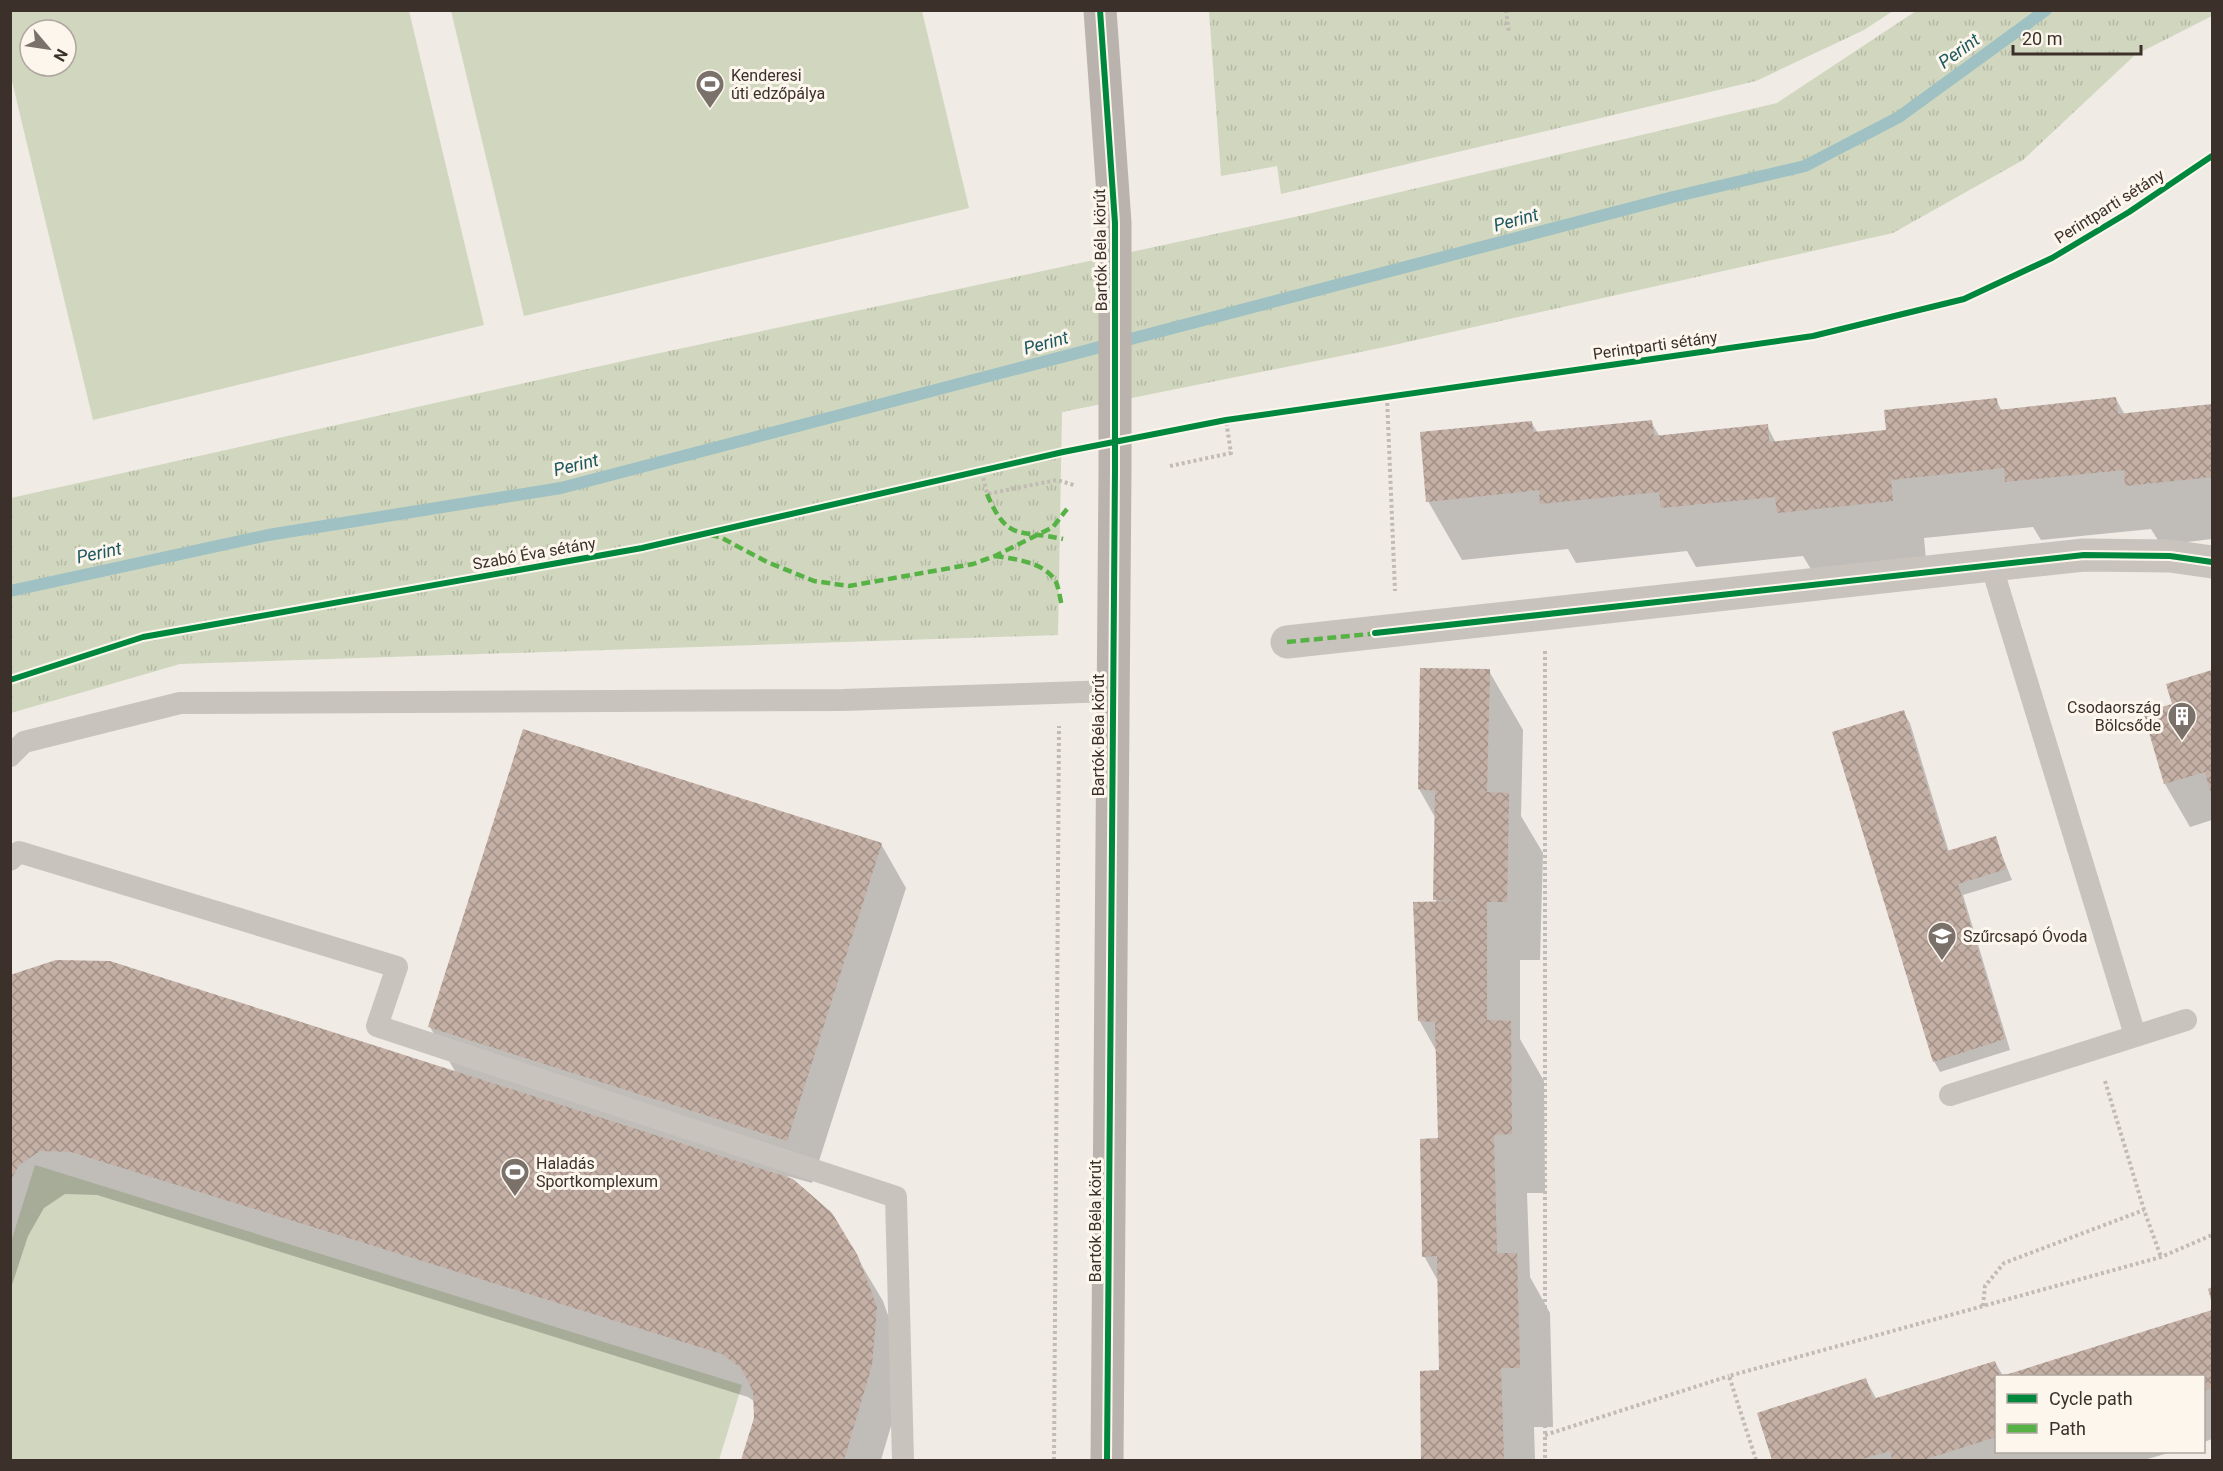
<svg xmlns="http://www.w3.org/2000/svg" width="2223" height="1471" viewBox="0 0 2223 1471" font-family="Roboto,sans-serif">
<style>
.grass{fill:url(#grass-tufts)}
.garden{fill:#d0d7be;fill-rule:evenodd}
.shadow{fill:#0003}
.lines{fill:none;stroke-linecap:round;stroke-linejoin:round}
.stream{stroke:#9fc1c3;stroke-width:12}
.building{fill:url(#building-cross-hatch)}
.path{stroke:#c2bbb5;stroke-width:4;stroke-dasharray:3 3;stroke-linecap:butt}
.lane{stroke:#c9c3bd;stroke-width:22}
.street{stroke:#c9c3bd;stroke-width:33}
.secondary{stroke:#bab3ad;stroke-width:33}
.quiet{stroke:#57b246;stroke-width:4.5;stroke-dasharray:9 4.5;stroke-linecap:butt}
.cycleway-casing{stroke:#fcf6ed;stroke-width:10}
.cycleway{stroke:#00873e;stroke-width:6}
.labels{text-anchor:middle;stroke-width:6;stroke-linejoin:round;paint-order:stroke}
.poi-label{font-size:16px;fill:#3c302a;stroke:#fcf6ed;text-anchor:start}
.street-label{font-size:16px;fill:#3c302a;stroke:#fcf6ed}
.water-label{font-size:18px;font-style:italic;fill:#1c5961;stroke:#fcf6ed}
</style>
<defs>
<pattern id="grass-tufts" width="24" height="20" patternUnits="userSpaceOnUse" patternTransform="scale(1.5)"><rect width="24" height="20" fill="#d0d7be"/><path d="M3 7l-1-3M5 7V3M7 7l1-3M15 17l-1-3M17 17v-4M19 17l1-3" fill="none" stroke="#b4b9a3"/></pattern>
<pattern id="building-cross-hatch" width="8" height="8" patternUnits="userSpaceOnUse" patternTransform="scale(1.5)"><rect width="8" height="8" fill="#c5b0a6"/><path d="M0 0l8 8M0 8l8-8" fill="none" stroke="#a19087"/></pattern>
</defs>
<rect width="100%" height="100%" fill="#f0ebe5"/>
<!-- grass -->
<path class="grass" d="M1209,11H1893L1864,30L1756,81L1281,194L1277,166L1221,176Z
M1916,11H2212V16L2135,55L2023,160L1893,233L1385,347L1062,412L1058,635L180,664L11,713V498L641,357L1299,216L1777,103Z"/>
<!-- garden -->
<path class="garden" d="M10,11H409L484,325L93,420L11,77ZM30,30H66V66H30Z
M451,11H922L969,208L524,316Z
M35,1165L742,1385L719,1460H11V1242Z"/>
<!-- shadow -->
<path class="shadow" d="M2116,399L2125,415L2212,405V539L2161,545L2151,529L2041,540L2033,527L1924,538L1926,560L1812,571L1803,556L1696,567L1687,551L1576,563L1568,549L1462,560L1428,501L1531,422L1538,433L1651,422L1660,437L1767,426L1776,443L1888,432L1996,400L2002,411Z
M1489,671L1523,730L1521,816L1543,853L1540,960H1520V1039L1544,1081L1545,1193H1527L1530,1277L1550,1313L1553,1427H1534L1535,1460H1422V1372L1441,1371L1439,1283L1424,1256L1440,1139L1437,1052L1419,1020L1436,902V819L1419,789Z
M2212,671V820L2190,827L2165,784L2174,705L2168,685Z
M1903,712L1910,723L1949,852L1995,838L2012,880L1963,895L2010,1050L1940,1072L1934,1061Z
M881,844L906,888L812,1183L787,1176L831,1214L883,1301L901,1352L896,1409L881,1460H742L756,1418L755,1402L748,1397L97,1195L65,1194L44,1208L28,1236L10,1291V977L456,1073L430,1027Z
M2212,1312V1439L2204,1442V1376H2005Z
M1995,1362L2003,1376H1996V1452H2172L2144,1460H1774L1759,1414L1866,1380L1877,1400Z"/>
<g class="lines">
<!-- stream -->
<path class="stream" d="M10,591L268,535L561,488L1673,197L1805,166L1899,117L2046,10"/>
</g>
<!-- building -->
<path class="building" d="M2116,397L2118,414L2212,404V477L2125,486L2124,470L2005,482L2004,468L1891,480L1893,501L1777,513L1775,497L1661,508L1659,492L1540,504L1539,490L1426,502L1420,432L1532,421L1533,432L1652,420L1654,436L1768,424L1769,442L1886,430L1884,410L1997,398L1998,410Z
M1420,668L1490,669L1487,792L1509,793L1507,902H1487V1020L1511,1021L1512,1134L1494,1135L1497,1253H1517L1520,1368H1501L1504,1460H1421L1420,1371L1439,1370L1437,1256L1422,1257L1420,1139L1438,1138L1435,1022L1418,1021L1413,902L1460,901L1433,900L1435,791L1418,789Z
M2212,670V797L2205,772L2164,784L2143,712L2172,704L2166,684Z
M1904,710L1947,851L1996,836L2006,869L1958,884L2005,1039L1933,1062L1832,732Z
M523,729L882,843L787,1141L428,1027Z
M56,960L110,961L793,1179L832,1213L858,1256L877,1307L872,1365L844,1460H741L754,1418L753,1391L741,1368L722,1354L71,1152L40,1151L19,1165L10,1181V975Z
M2212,1287V1303L2208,1289Z
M2212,1310V1388L2204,1391V1376H2002Z
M1995,1361L2000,1376H1996V1437L1923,1460H1892L1890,1451L1859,1460H1772L1757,1413L1866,1378L1873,1399Z"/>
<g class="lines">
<!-- path -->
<path class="path" d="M1506,10L1509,33
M1387,397L1395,591
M1170,466L1231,453L1226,420
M982,472L987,494L1057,480L1074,485
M1545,651V1460
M2105,1081L2144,1210L2161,1257
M1983,1306L1985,1286L2004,1263L2144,1210
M1545,1435L1729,1376
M1054,1460L1059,726
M1756,1460L1729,1376L2161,1257L2212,1235"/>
<!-- lane -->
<path class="lane" d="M1991,564L2135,1035
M10,756L24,742L180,703L843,700L1112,691
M10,860L19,852L397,967L377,1026L896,1197L903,1460
M1950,1095L2186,1020"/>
<!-- street -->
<path class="street" d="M1287,642L2084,555L2170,556L2212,562"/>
<!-- secondary -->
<path class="secondary" d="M1100,10L1115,223V470L1107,1460"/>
<!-- quiet -->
<path class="quiet" d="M987,494C1008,543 1019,529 1063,539
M710,535L720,537L767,562L814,581L849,586L973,564L995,556L1053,527L1067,509
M995,556C1015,559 1045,562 1056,582C1059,589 1060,599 1062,606
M1287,642L1380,633"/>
<!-- cycleway casing -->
<g class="cycleway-casing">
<path id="cycleway" d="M1100,10L1115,223V470L1107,1460
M1375,633L2084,555L2170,556L2212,562
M10,680L143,637L642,548L1063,452L1226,420L1813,336L1964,299L2052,258L2129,212L2212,156"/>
</g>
<!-- cycleway -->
<use href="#cycleway" class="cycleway"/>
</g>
<!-- icons -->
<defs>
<g id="stadium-pin" transform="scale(1.5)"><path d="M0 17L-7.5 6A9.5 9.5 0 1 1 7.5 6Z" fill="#7b716b" stroke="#fcf6ed"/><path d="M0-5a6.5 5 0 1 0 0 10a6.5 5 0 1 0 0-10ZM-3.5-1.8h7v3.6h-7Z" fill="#fff"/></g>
<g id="building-pin" transform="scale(1.5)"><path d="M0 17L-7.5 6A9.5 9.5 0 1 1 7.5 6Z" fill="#7b716b" stroke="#fcf6ed"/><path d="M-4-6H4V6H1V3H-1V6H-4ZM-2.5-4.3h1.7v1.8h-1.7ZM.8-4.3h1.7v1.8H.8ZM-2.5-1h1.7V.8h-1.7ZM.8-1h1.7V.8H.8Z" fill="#fff"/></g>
<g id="school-pin" transform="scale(1.5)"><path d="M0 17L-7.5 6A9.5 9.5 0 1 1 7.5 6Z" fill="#7b716b" stroke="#fcf6ed"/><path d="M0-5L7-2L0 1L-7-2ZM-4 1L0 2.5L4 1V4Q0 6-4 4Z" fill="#fff"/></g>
</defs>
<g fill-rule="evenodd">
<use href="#stadium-pin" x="710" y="84"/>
<use href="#building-pin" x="2182" y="716"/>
<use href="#school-pin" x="1942" y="936"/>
<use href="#stadium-pin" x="515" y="1172"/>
</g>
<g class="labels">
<!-- poi labels -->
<g class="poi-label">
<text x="731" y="81">Kenderesi<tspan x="731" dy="18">úti edzőpálya</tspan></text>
<text x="2161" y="713" text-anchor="end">Csodaország<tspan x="2161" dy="18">Bölcsőde</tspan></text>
<text x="1963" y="942">Szűrcsapó Óvoda</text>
<text x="536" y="1169">Haladás<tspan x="536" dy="18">Sportkomplexum</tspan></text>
</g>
<!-- street labels -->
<g class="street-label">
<text transform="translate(2109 206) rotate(-32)" y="6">Perintparti sétány</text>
<text transform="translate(1100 250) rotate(-91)" y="6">Bartók Béla körút</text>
<text transform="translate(1655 345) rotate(-8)" y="6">Perintparti sétány</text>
<text transform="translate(534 553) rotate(-10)" y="6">Szabó Éva sétány</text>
<text transform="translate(1098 735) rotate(-90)" y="6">Bartók Béla körút</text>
<text transform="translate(1095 1221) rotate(-90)" y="6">Bartók Béla körút</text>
</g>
<!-- water labels -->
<g class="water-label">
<text transform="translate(1959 51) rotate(-36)" y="6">Perint</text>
<text transform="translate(1516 220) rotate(-15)" y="6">Perint</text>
<text transform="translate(1046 343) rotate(-15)" y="6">Perint</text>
<text transform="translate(576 465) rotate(-14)" y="6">Perint</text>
<text transform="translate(99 553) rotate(-12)" y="6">Perint</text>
</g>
</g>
<!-- border -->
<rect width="2223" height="1471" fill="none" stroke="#3c302a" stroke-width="24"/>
<!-- legend -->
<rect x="1995" y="1375" width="210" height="78" fill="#fcf6ed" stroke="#afa79f" stroke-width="1.5"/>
<rect x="2007" y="1394" width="30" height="9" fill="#00873e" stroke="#afa79f" stroke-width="1.5"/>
<text x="2049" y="1405" font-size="18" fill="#3c302a">Cycle path</text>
<rect x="2007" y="1424" width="30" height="9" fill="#57b246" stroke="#afa79f" stroke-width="1.5"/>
<text x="2049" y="1435" font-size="18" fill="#3c302a">Path</text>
<!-- north arrow -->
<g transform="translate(48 48) rotate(119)"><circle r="28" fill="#fcf6ed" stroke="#afa79f" stroke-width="1.5"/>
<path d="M0-4.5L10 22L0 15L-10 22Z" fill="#7b716b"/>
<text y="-9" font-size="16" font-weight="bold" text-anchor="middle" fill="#3c302a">N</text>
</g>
<!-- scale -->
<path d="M2013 45v9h128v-9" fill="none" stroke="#3c302a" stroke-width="3"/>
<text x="2022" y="45" font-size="18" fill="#3c302a" stroke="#fcf6ed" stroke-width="4.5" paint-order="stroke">20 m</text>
</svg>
